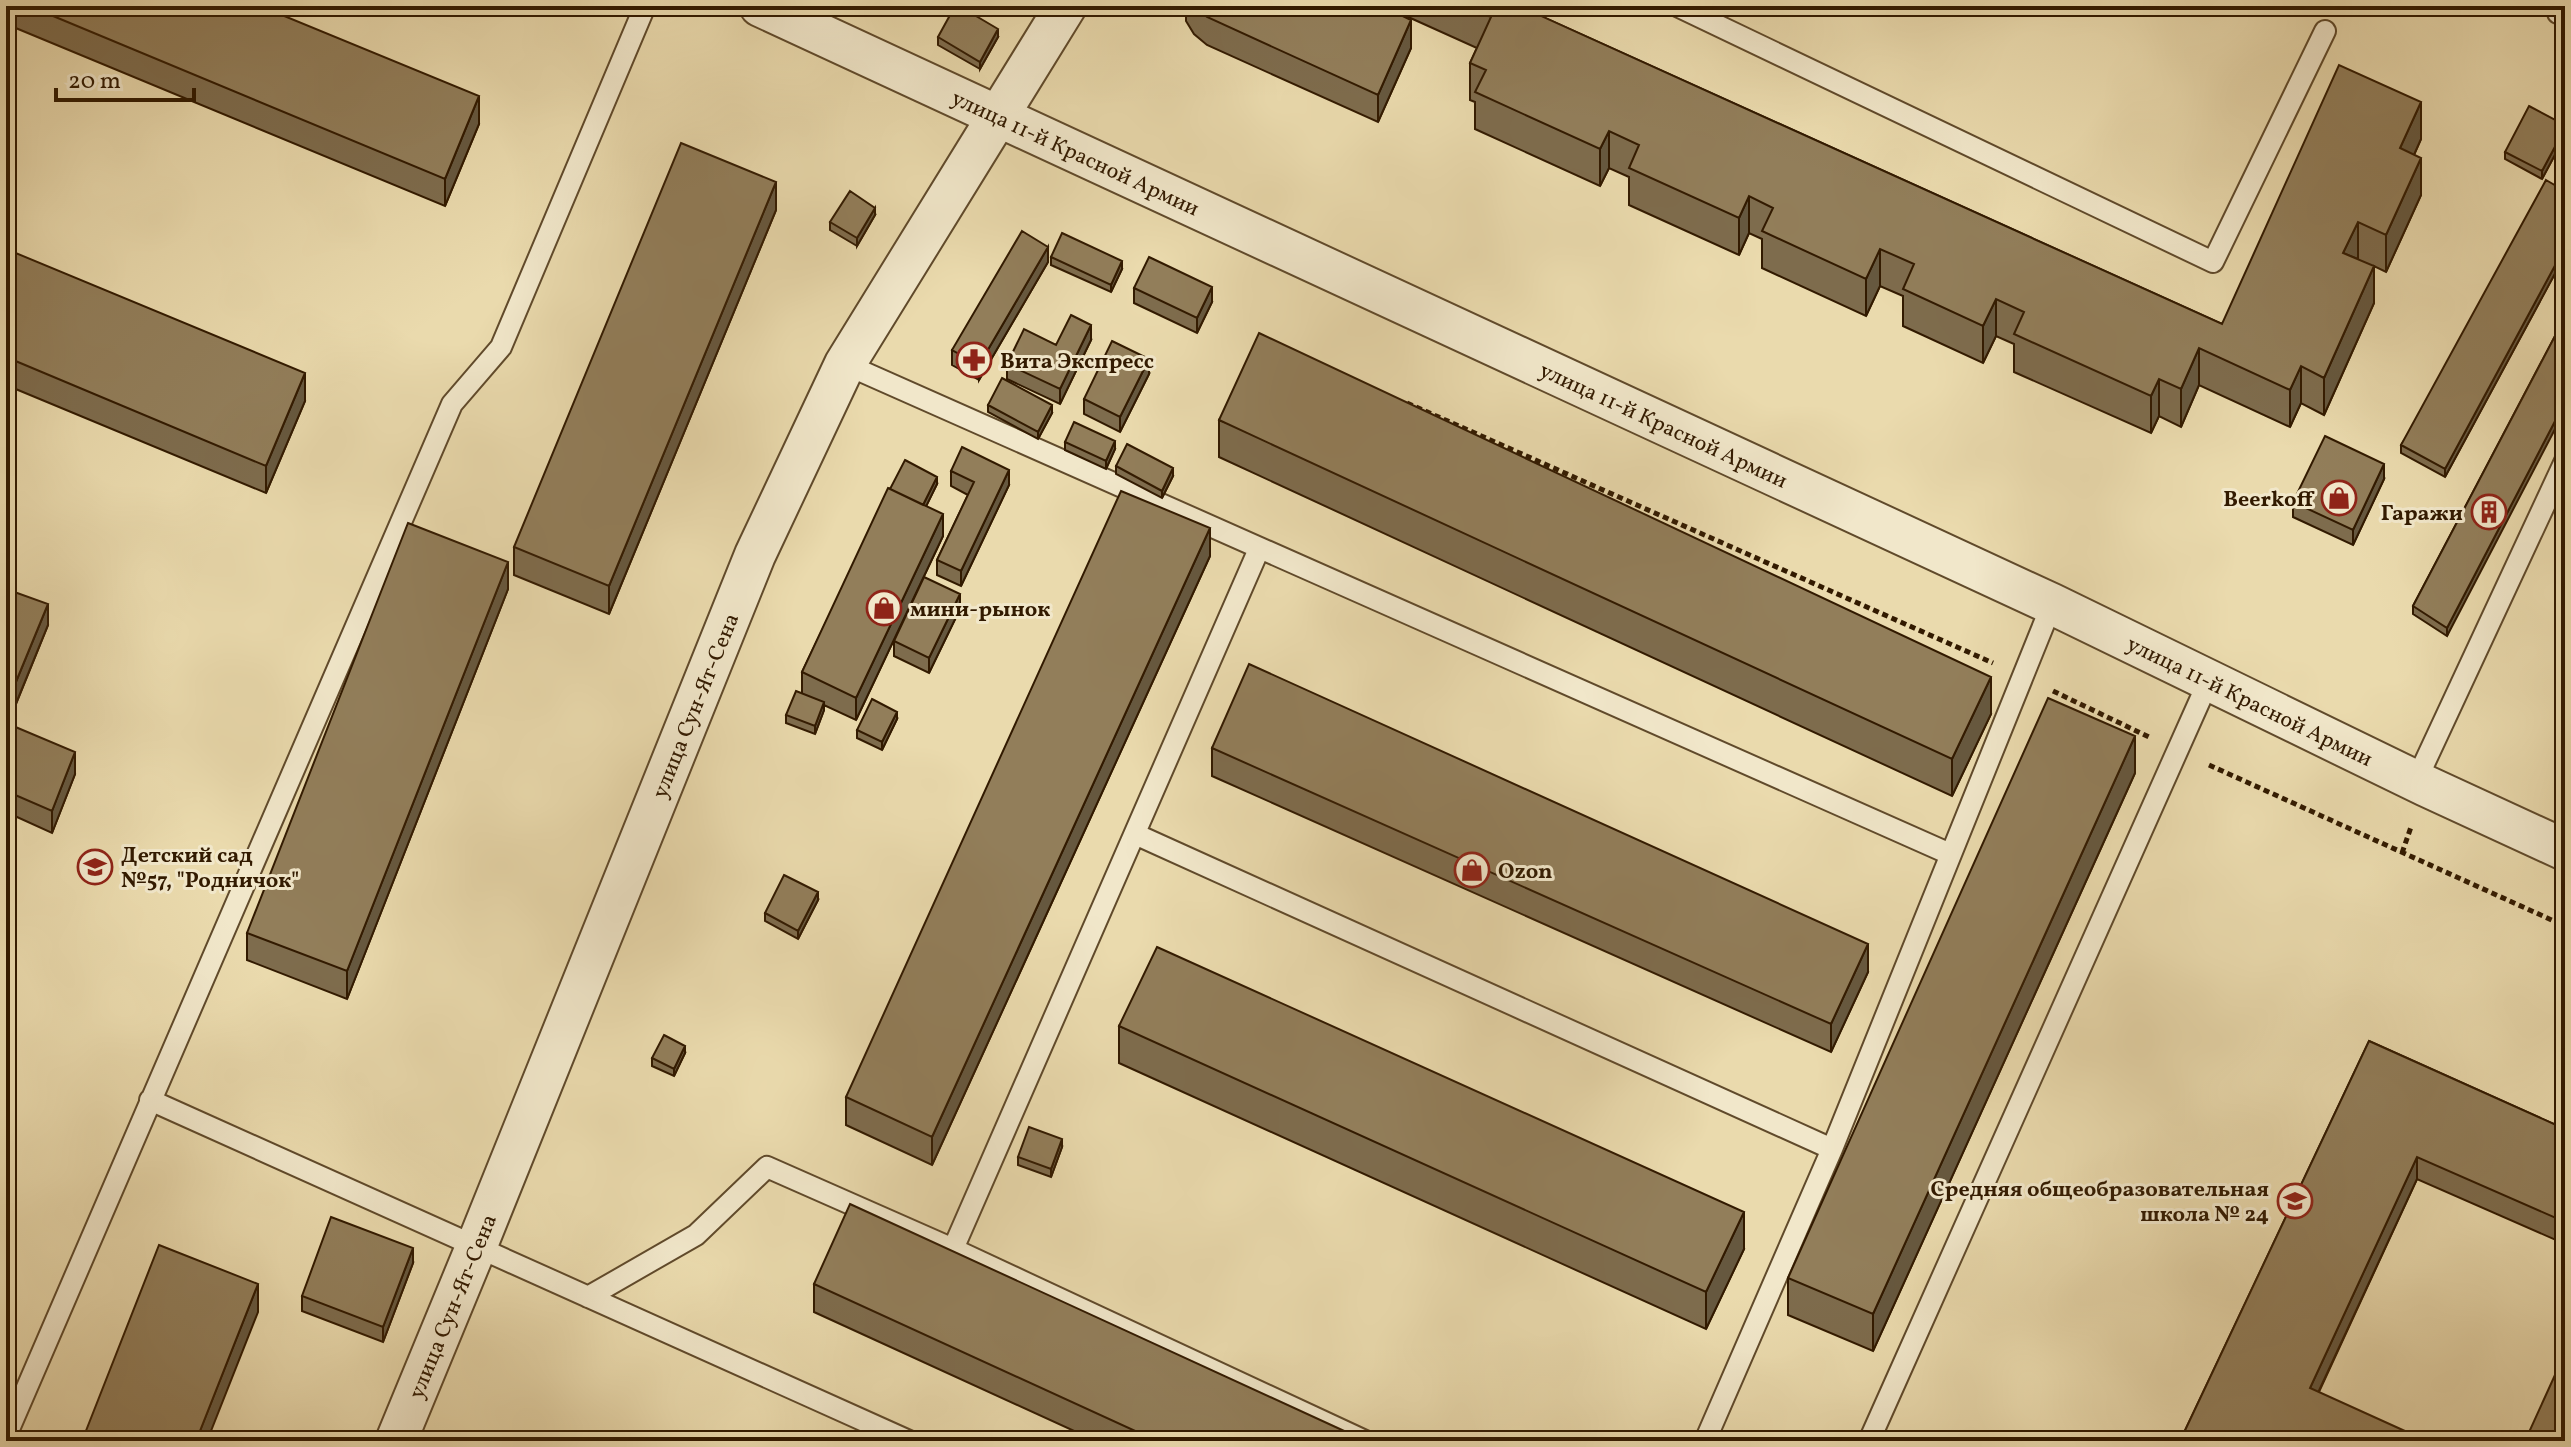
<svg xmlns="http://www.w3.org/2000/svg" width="2571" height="1447" viewBox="0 0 2571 1447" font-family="Vollkorn,serif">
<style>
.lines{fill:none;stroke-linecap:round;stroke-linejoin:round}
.service-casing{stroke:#604a2b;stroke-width:24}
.minor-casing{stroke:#604a2b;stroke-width:44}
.path{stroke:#321a00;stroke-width:5;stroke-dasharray:6 4;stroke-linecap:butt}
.service{stroke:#f1e7ca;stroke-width:20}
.minor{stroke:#f1e7ca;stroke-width:40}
.wall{fill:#7e6c4d;stroke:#321a00;stroke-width:2}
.shaded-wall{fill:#66583f;stroke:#321a00;stroke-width:2}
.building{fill:#927e5a;stroke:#321a00;stroke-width:2}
.labels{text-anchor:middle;stroke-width:6;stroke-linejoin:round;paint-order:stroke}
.street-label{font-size:22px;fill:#321a00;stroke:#f1e7ca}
.poi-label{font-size:22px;font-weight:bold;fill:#321a00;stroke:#f1e7ca;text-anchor:start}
</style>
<rect width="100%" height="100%" fill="#eadaad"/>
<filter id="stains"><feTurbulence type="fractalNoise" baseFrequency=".0025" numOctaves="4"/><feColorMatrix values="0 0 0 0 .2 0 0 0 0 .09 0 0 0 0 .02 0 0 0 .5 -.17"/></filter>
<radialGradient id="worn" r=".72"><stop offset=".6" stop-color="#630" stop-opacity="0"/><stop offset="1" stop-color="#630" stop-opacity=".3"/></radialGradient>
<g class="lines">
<!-- service casing -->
<g class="service-casing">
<path id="service" d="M1677,6L2213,262L2325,31
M2558,13L2562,6
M845,364L1950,854
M2416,781L2565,461
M1135,834L1832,1149
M150,1100L909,1441
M953,1249L1259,549
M588,1297L696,1235L767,1167L953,1249L1365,1441
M6,1436L452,404L501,347L645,6
M1705,1441L1832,1149L2052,604
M1869,1441L2209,680"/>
</g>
<!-- minor casing -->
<g class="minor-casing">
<g id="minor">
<path id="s1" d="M760,6L2052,604L2426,786L2565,850"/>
<path id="s2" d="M396,1441L477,1245L755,555L845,364L1066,6"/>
</g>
</g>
<!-- path -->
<path class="path" d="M1407,403L1993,663
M2053,691L2149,737
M2209,765L2565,926
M2402,853L2411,827"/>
<!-- service -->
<use href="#service" class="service"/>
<!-- minor -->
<use href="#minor" class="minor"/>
</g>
<!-- wall -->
<path class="wall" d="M6,6H260L479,124L445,206L6,24Z
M1186,6H1382L1411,48L1378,122L1207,45L1194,34L1186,21Z
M1406,6H1519L2222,324L2421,139L2414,155L2421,195L2386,272L2374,266V303L2324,415L2301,403L2290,427L2199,385L2181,427L2159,416L2151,433L2014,372V344L1996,336L1983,363L1903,326V296L1880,286L1866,316L1762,268V239L1749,233L1739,255L1629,205V177L1609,168L1600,186L1475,129V102L1470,100V63L1477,48L1406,16Z
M938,37H998L980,69L938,45Z
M2565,125V136L2542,179L2505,159V152Z
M2565,191V255L2445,477L2401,453V445Z
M776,210L609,614L514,575V547Z
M875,215L857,246L830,230V222Z
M6,249L305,401L266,493L6,385Z
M1051,257L1122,269L1111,292L1051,265Z
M1048,262L979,380L952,365V350Z
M1134,288L1212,302L1197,333L1134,303Z
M2565,317L2447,636L2413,614V606Z
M1091,340L1060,404L1007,379V364L1056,345Z
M1149,374L1120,432L1084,414V399Z
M988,405L1052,413L1038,439L988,412Z
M1219,420L1991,714L1952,796L1219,457Z
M1065,442L1115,449L1106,469L1065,450Z
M1116,466L1173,476L1162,498L1116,474Z
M951,471L1009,485L961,586L937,575V560L968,495L951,486Z
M2384,479L2353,545L2293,517V502Z
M937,484L926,506L943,536L856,720L824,705V710L815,734L786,723V715L802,694V672L890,489Z
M1210,556L932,1165L846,1125V1097Z
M6,589L48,625L8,724L75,774L52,833L6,812Z
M508,589L347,999L247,960V933Z
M960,609L929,673L894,656V641Z
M897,719L882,750L857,738V730Z
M1212,748L1868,972L1831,1052L1212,776Z
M2135,773L1873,1351L1788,1315V1278Z
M818,900L798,939L765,921V913Z
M1119,1026L1744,1249L1706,1329L1119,1063Z
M2369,1041L2565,1129V1244L2417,1179L2319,1392L2180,1441Z
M685,1053L674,1076L652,1066V1058Z
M1062,1147L1051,1177L1018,1165V1157Z
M413,1263L383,1342L302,1311V1296Z
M814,1284L1366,1441H1096L814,1312Z"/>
<!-- shaded-wall -->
<path class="shaded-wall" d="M1411,20V48L1378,122V95Z
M998,29V37L980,69V62Z
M479,96V124L445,206V179Z
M2421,102V139L2400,186V148Z
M2565,128V136L2542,179V171Z
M1609,131V168L1600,186V149Z
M2421,158V195L2386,272V235Z
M776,182V210L609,614V586Z
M1749,196V233L1739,255V218Z
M875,208V215L857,246V238Z
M2358,222V259L2343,253Z
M1048,247V262L979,380V365Z
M2565,247V255L2445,477V469Z
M1880,249V286L1866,316V279Z
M1122,261V269L1111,292V285Z
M2374,266V303L2324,415V378Z
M1212,287V302L1197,333V318Z
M1996,299V336L1983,363V326Z
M1091,325V340L1060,404V389Z
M2199,348V385L2181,427V389Z
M1149,359V374L1120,432V417Z
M2301,366V403L2290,427V390Z
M305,373V401L266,493V466Z
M2159,379V416L2151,433V396Z
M2565,402V410L2447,636V628Z
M1052,405V413L1038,439V432Z
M1115,441V449L1106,469V461Z
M2384,464V479L2353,545V530Z
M1173,468V476L1162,498V491Z
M1009,470V485L961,586V571Z
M937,477V484L919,521V513Z
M943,514V536L856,720V698Z
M1210,528V556L932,1165V1137Z
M508,562V589L347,999V971Z
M960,594V609L929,673V658Z
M48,604V625L6,728V706Z
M1991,677V714L1952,796V759Z
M824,702V710L815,734V726Z
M897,712V719L882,750V742Z
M2135,736V773L1873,1351V1314Z
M75,752V774L52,833V811Z
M818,892V900L798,939V931Z
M1868,944V972L1831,1052V1024Z
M685,1046V1053L674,1076V1069Z
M1062,1139V1147L1051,1177V1169Z
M2417,1157V1179L2310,1410V1388Z
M1744,1212V1249L1706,1329V1292Z
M413,1248V1263L383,1342V1327Z
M258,1284V1312L207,1441H196Z"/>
<!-- building -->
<path class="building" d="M29,6H260L479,96L445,179Z
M955,6H959L998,29L980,62L938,37Z
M1194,6H1382L1411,20L1378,95L1207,17Z
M1466,6H1519L2222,324L2339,65L2421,102L2400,148L2421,158L2386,235L2358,222L2343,253L2374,266L2324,378L2301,366L2290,390L2199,348L2181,389L2159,379L2151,396L2014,334L2024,312L1996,299L1983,326L1903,289L1914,264L1880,249L1866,279L1762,231L1773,208L1749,196L1739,218L1629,168L1639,145L1609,131L1600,149L1475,92L1486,70L1470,63L1491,17Z
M2529,106L2565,125V128L2542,171L2505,152Z
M681,143L776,182L609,586L514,547Z
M2546,180L2565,191V247L2445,469L2401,445Z
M850,191L875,208L857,238L830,222Z
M1022,231L1048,247L979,365L952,350Z
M1062,233L1122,261L1111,285L1051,257Z
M6,249L305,373L266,466L6,357Z
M1149,257L1212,287L1197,318L1134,288Z
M1071,315L1091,325L1060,389L1007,364L1024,329L1056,345Z
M2565,317V402L2447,628L2413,606Z
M1259,333L1991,677L1952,759L1219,420Z
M1112,341L1149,359L1120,417L1084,399Z
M1002,378L1052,405L1038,432L988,405Z
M1074,422L1115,441L1106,461L1065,442Z
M2325,436L2384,464L2353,530L2293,502Z
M1127,444L1173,468L1162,491L1116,466Z
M962,447L1009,470L961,571L937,560L974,482L951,471Z
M905,460L937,477L923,505L890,489Z
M888,488L943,514L856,698L802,672Z
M1121,491L1210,528L932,1137L846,1097Z
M408,523L508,562L347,971L247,933Z
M924,577L960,594L929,658L894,641Z
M6,589L48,604L6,706Z
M1249,664L1868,944L1831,1024L1212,748Z
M796,691L824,702L815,726L786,715Z
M2048,698L2135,736L1873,1314L1788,1278Z
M872,699L897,712L882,742L857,730Z
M6,723L75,752L52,811L6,791Z
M784,875L818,892L798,931L765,913Z
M1157,947L1744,1212L1706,1292L1119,1026Z
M664,1035L685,1046L674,1069L652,1058Z
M2369,1041L2565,1129V1222L2417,1157L2310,1388L2427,1441H2180Z
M1029,1127L1062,1139L1051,1169L1018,1157Z
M850,1204L1366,1441H1157L814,1284Z
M331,1217L413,1248L383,1327L302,1296Z
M159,1245L258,1284L196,1441H82Z
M2565,1353V1441H2525Z"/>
<!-- icons -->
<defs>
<g id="pharmacy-ring" transform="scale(1.8)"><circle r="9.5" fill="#f1e7ca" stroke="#8f2418" stroke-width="1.5"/><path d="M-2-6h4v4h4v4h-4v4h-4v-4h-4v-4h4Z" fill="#8f2418"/></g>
<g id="shop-ring" transform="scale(1.8)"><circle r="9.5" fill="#f1e7ca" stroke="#8f2418" stroke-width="1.5"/><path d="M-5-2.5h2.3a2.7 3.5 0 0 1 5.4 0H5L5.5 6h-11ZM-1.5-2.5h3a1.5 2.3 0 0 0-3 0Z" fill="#8f2418"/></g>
<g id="building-ring" transform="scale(1.8)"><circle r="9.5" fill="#f1e7ca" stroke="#8f2418" stroke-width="1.5"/><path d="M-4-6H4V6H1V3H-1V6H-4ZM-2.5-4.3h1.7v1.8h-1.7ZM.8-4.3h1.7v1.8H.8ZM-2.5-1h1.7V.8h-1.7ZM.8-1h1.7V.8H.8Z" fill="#8f2418"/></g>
<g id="school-ring" transform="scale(1.8)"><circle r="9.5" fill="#f1e7ca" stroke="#8f2418" stroke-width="1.5"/><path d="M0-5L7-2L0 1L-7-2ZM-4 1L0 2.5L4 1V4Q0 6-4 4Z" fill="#8f2418"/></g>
</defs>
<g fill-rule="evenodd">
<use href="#pharmacy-ring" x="974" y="360"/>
<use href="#shop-ring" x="2339" y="498"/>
<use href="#building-ring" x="2489" y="512"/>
<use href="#shop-ring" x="884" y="608"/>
<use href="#school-ring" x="95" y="867"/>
<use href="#shop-ring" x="1472" y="870"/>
<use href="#school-ring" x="2295" y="1201"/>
</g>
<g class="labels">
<!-- street labels -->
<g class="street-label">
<text dy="8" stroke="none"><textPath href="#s1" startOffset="348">улица 11-й Красной Армии</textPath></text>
<text dy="8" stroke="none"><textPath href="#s1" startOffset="996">улица 11-й Красной Армии</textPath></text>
<text dy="8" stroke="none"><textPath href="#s1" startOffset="1644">улица 11-й Красной Армии</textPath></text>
<text dy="8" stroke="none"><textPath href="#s2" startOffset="794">улица Сун-Ят-Сена</textPath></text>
<text dy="8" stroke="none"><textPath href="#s2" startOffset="146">улица Сун-Ят-Сена</textPath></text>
</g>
<!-- poi labels -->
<g class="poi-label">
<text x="1000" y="368">Вита Экспресс</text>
<text x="2313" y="506" text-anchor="end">Beerkoff</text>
<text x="2463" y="520" text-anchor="end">Гаражи</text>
<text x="910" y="616">мини-рынок</text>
<text x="121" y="862">Детский сад<tspan x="121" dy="25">№57, "Родничок"</tspan></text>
<text x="1498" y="878">Ozon</text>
<text x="2269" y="1196" text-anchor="end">Средняя общеобразовательная<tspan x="2269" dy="25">школа № 24</tspan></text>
</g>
</g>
<!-- margin -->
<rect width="2571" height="1447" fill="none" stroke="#eadaad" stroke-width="32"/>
<rect x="8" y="8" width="2555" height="1431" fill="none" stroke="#321a00" stroke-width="4"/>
<rect x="16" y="16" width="2539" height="1415" fill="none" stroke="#321a00" stroke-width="2"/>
<!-- scale -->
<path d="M56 88v12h138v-12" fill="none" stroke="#321a00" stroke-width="4"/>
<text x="68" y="88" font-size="24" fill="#321a00" stroke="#f1e7ca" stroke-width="6" paint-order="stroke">20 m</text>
<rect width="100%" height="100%" filter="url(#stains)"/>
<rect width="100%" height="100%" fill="url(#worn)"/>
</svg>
